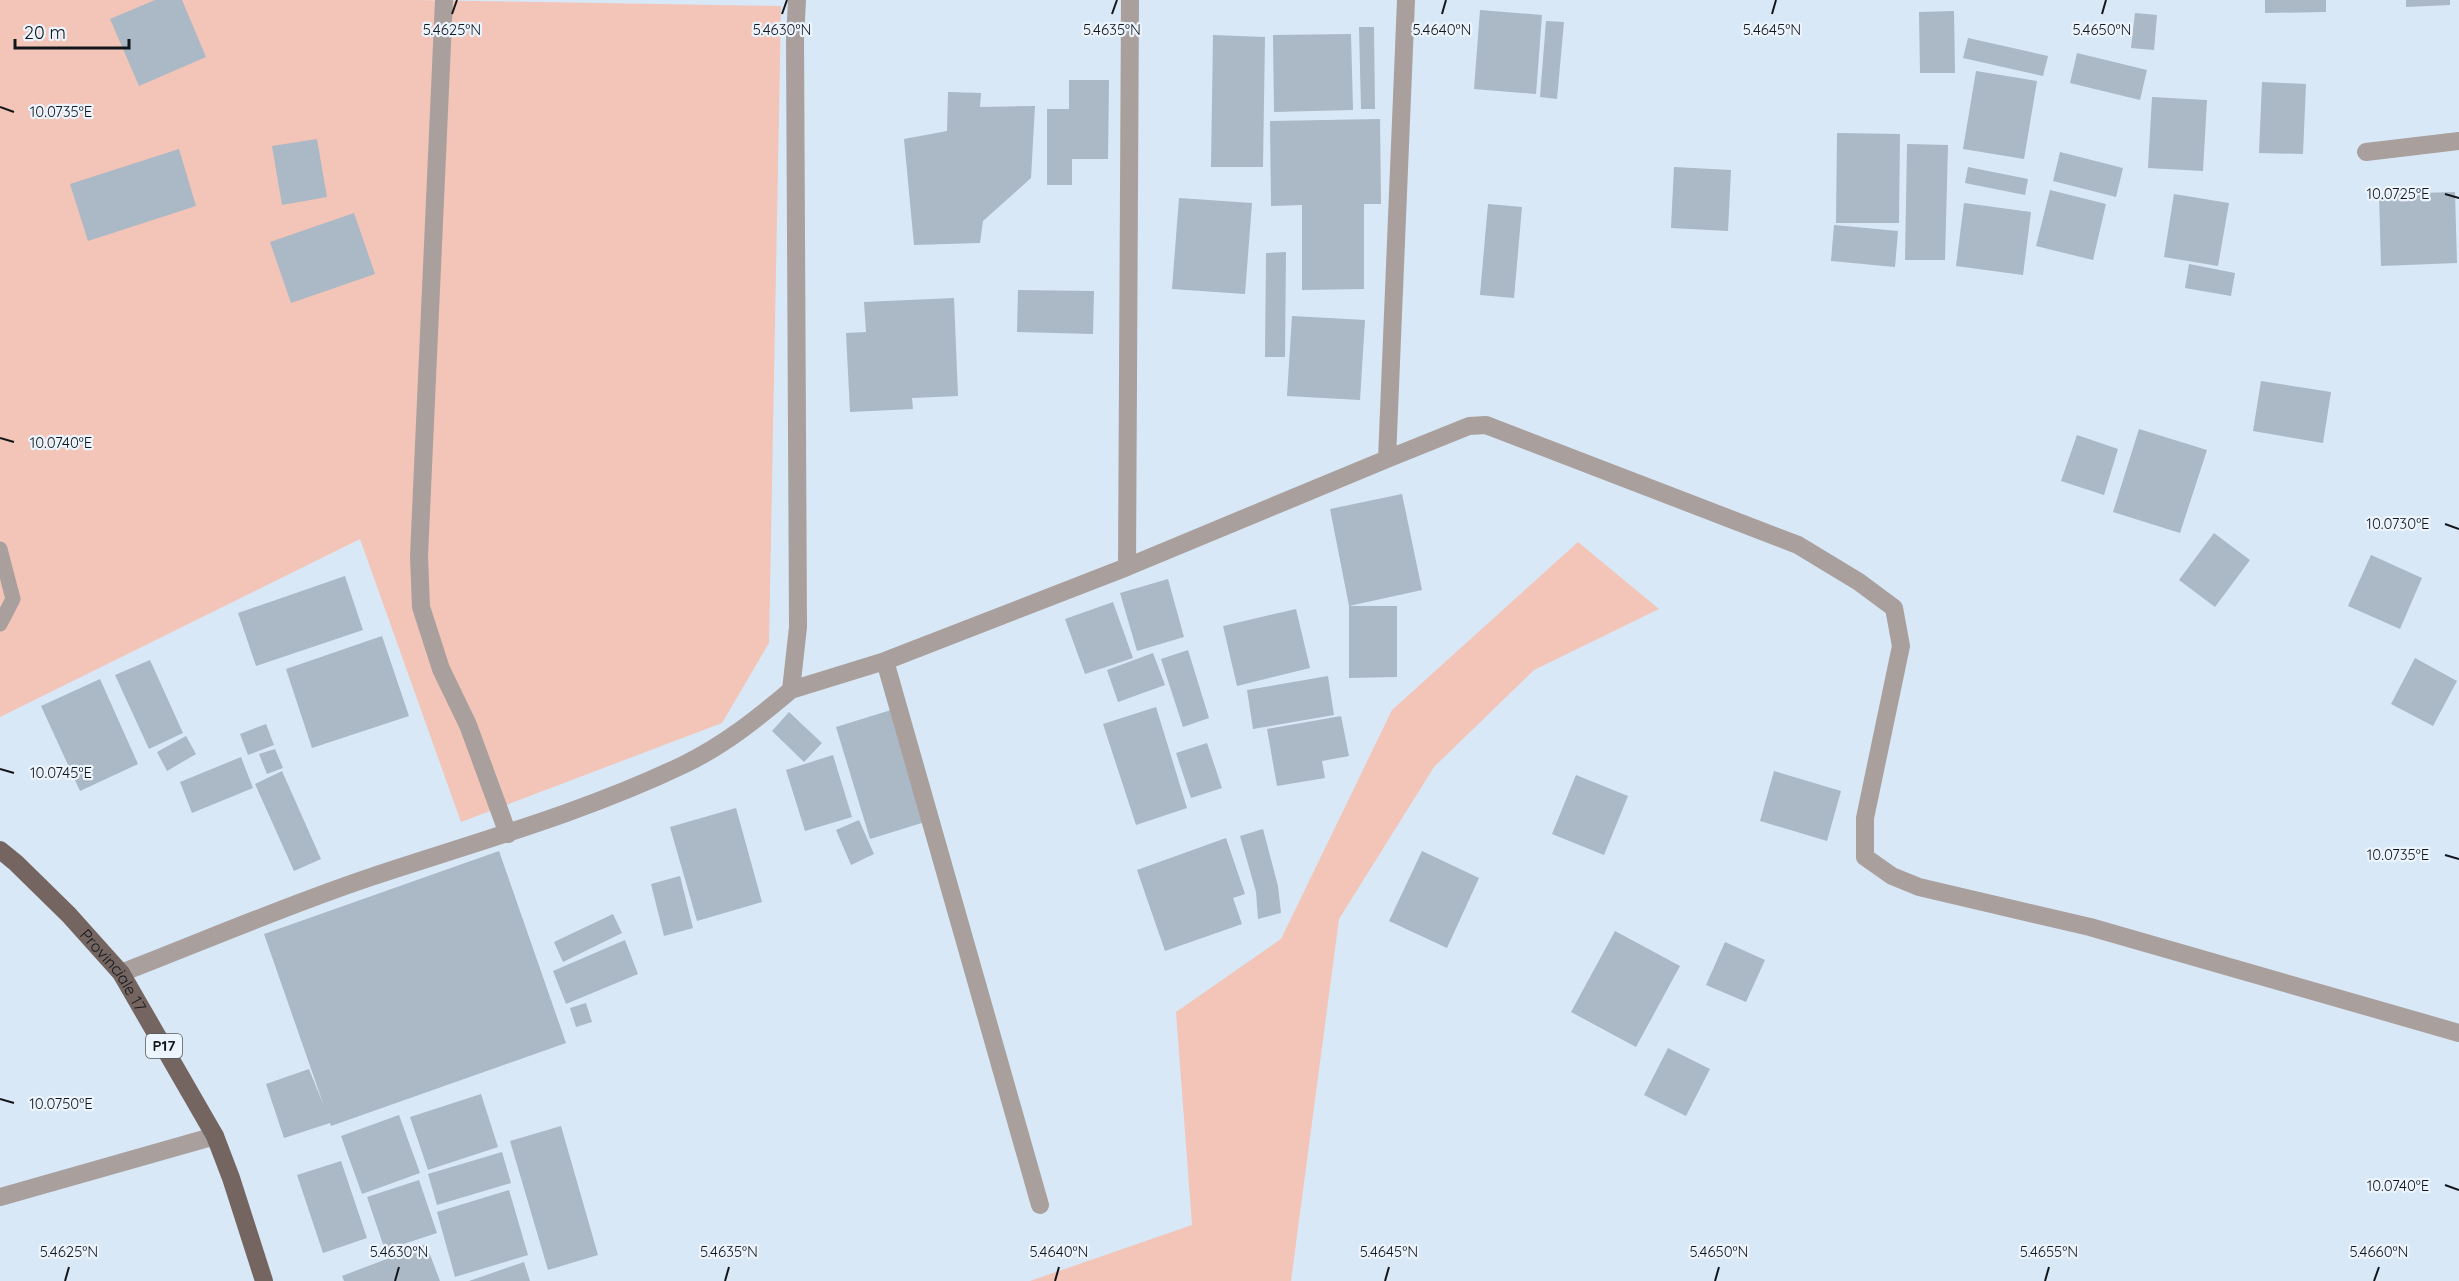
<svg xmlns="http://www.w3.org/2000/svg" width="2459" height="1281" viewBox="0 0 2459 1281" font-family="Quicksand,sans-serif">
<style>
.green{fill:#f2c5b8}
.building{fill:#abb8c6}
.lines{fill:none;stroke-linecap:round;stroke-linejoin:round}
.lane{stroke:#a99f9d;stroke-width:15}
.street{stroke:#a99f9d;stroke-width:18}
.primary{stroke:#756561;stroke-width:18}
.ticks{fill:none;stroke:#12161b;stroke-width:2}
.labels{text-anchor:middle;stroke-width:4.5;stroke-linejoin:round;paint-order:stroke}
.shield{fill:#ecf4fd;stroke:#53595f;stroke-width:1.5}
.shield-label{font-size:15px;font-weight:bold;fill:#12161b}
.street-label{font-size:16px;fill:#12161b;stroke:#ecf4fd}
.ticks-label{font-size:15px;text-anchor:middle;fill:#12161b;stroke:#ecf4fd;stroke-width:4.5;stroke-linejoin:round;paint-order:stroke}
</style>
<rect width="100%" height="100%" fill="#d9e8f6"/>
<!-- green -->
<path class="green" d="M0,0H415L781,6L769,643L722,723L461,822L360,539L0,717Z
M1578,542L1659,609L1534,670L1434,767L1339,919L1291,1281H1030L1192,1225L1176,1012L1281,939L1392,710Z"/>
<!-- building -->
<path class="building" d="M155,0H182L206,57L139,86L110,19Z
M2265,0H2326V12L2265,13Z
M2406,0H2450V5L2406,7Z
M1480,10L1542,15L1536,94L1474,89Z
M1954,11L1955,73H1920L1919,12Z
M2135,13L2157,15L2154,50L2131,48Z
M1546,21L1564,22L1557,99L1540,97Z
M1359,27H1374L1375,109H1361Z
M1351,34L1353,110L1274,112L1273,35Z
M1213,35L1265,37L1263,167H1211Z
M1968,38L2048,56L2043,76L1963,58Z
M2077,53L2147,70L2140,100L2070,83Z
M1976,71L2037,81L2024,159L1963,149Z
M1069,80H1109L1108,159H1072V185H1047V109H1069Z
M2262,82L2306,84L2303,154L2259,153Z
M948,92L981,93L980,107L1035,106L1031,178L983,221L980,243L914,245L904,139L947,131Z
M2152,97L2207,100L2203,171L2148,168Z
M1380,119L1381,204H1364V289L1302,290V205L1271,206L1270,121Z
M1837,133L1900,134L1899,223H1836Z
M317,139L327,197L282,205L272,146Z
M1907,144L1948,145L1945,260H1905Z
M179,149L196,206L88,241L70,184Z
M2060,152L2123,168L2116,197L2053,181Z
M1674,167L1731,170L1728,231L1671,228Z
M1968,167L2028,179L2025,195L1965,183Z
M2050,190L2106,204L2093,260L2036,246Z
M2455,192L2457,263L2381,266L2379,194Z
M2174,194L2229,203L2218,266L2164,257Z
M1179,198L1252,203L1245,294L1172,289Z
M1964,203L2031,212L2023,275L1956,266Z
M1488,204L1522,207L1514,298L1480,295Z
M354,213L375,274L291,303L270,242Z
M1834,225L1898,231L1895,267L1831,261Z
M1286,252L1285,357H1265L1266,253Z
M2189,264L2235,273L2231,296L2185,288Z
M1018,290L1094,291L1093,334L1017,332Z
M954,298L958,396L912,398L913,409L850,412L846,333L866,332L864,302Z
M1292,316L1365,320L1360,400L1287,396Z
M2261,381L2331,392L2323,443L2253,431Z
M2139,429L2207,450L2180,533L2113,512Z
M2077,435L2118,449L2104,495L2061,481Z
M1402,494L1422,590L1349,606L1330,509Z
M2214,533L2250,560L2215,607L2179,580Z
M2371,555L2422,578L2400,629L2348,606Z
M345,576L363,630L256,666L238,613Z
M1168,579L1184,637L1137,651L1120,593Z
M1113,602L1133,658L1085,674L1065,619Z
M1349,606H1397V677L1349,678Z
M1296,609L1310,668L1237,686L1223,626Z
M382,636L409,716L312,748L286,669Z
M1188,650L1209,718L1183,727L1161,659Z
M1153,653L1165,685L1118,702L1107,670Z
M2415,658L2457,681L2433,726L2391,704Z
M150,660L183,733L149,749L115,675Z
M1328,676L1334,715L1253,729L1247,690Z
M100,679L138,764L80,791L41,706Z
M1156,707L1187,808L1136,825L1103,724Z
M891,710L925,822L870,839L836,727Z
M789,712L822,743L804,762L772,731Z
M1341,716L1349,756L1322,761L1325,778L1277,786L1267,729Z
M266,724L274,745L248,755L240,734Z
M186,736L196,754L167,771L157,752Z
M1207,743L1222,788L1191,798L1176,753Z
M275,749L283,768L267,774L259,754Z
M833,755L852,817L805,831L786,770Z
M241,757L253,788L192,813L180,782Z
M282,771L321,859L294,871L255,784Z
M1774,771L1841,791L1827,841L1760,821Z
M1576,775L1628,796L1604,855L1552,834Z
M736,808L762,902L697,921L670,827Z
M859,820L874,854L851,865L836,830Z
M1263,829L1278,886L1281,913L1258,919L1256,892L1240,836Z
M1226,838L1245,894L1233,898L1242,924L1165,951L1137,870Z
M499,851L566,1043L331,1126L330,1123L284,1138L266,1084L309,1069L324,1106L264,934Z
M1422,851L1479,878L1447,948L1389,921Z
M680,876L693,928L664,936L651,884Z
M613,914L622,933L563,962L554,942Z
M1615,931L1680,966L1636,1047L1571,1012Z
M625,940L638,974L566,1004L553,971Z
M1725,942L1765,960L1746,1002L1706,985Z
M586,1003L592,1022L576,1027L570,1008Z
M1668,1048L1710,1069L1686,1116L1644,1095Z
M481,1094L498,1147L428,1170L410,1117Z
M399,1115L420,1173L362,1194L341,1136Z
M561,1126L598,1255L548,1270L510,1141Z
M502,1152L511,1183L437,1205L428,1174Z
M341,1161L367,1238L323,1253L297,1175Z
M419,1180L437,1233L385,1250L367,1197Z
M509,1190L528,1255L455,1277L437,1212Z
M426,1244L440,1281H344L342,1276Z
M524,1262L530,1281H469Z"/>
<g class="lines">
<!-- lane -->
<path class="lane" d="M0,549L13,599L0,624"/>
<!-- street -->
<path class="street" d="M444,0L419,556L421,607L441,669L468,725L508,834
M2366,152L2459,141
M1387,459L1469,426L1486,425L1798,545L1859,582L1894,608L1901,646L1865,818V857L1892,876L1919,887L2090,927L2459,1033
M1127,567L1130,0
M885,661L1040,1205
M791,690L885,661L1127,567L1387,459L1406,0
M121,973C204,941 287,905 371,877C476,842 583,813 683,765C723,746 758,718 791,690L798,627L795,39L797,0
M0,1197L215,1136"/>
<!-- primary -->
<path class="primary" id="s1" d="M0,850L16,863L69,915L121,973L215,1136L231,1178L264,1281"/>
</g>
<!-- ticks -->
<path class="ticks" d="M452,14L457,0M782,14L787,0M1112,14L1117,0M1442,14L1446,0M1772,14L1776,0M2102,14L2106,0M0,107L14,112M2445,194L2459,198M0,438L14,442M2445,524L2459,529M0,769L14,773M2445,855L2459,859M0,1099L14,1103M2445,1185L2459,1190M65,1281L69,1267M395,1281L399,1267M725,1281L729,1267M1055,1281L1059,1267M1385,1281L1389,1267M1715,1281L1719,1267M2045,1281L2049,1267M2374,1281L2379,1267"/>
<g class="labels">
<!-- shield labels -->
<rect class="shield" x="146" y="1034" width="36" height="24" rx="4.5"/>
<g class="shield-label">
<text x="164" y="1051">P17</text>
</g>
<!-- street labels -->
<g class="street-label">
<text dy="6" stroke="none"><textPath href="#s1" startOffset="166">Provinciale 17</textPath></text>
</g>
</g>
<g class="ticks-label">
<text x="452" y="35">5.4625°N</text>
<text x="782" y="35">5.4630°N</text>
<text x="1112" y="35">5.4635°N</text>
<text x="1442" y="35">5.4640°N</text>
<text x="1772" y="35">5.4645°N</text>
<text x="2102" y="35">5.4650°N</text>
<text x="61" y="117">10.0735°E</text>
<text x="2398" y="199">10.0725°E</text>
<text x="61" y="448">10.0740°E</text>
<text x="2398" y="529">10.0730°E</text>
<text x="61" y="778">10.0745°E</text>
<text x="2398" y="860">10.0735°E</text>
<text x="61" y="1109">10.0750°E</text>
<text x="2398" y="1191">10.0740°E</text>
<text x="69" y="1257">5.4625°N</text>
<text x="399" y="1257">5.4630°N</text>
<text x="729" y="1257">5.4635°N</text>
<text x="1059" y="1257">5.4640°N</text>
<text x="1389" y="1257">5.4645°N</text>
<text x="1719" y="1257">5.4650°N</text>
<text x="2049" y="1257">5.4655°N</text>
<text x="2379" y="1257">5.4660°N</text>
</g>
<!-- scale -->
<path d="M15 39v9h114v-9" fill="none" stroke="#12161b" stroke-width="3"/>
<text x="24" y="39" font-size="18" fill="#12161b" stroke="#ecf4fd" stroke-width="4.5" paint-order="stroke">20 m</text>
</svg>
